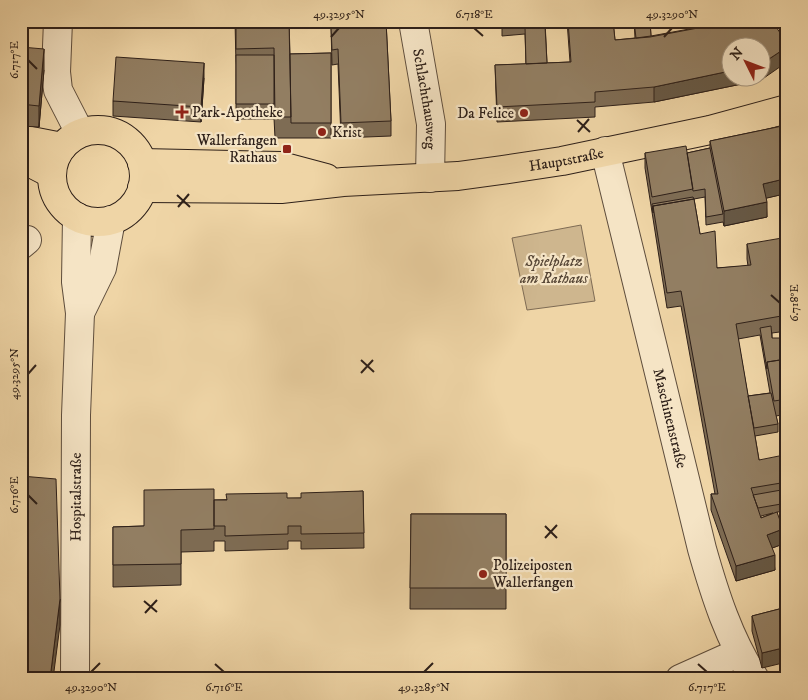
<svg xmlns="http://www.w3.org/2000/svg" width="808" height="700" viewBox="0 0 808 700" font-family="'IM FELL DW Pica',serif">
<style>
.green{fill:#ceb68e;stroke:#7e6b54}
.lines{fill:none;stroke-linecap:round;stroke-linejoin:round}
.minor-casing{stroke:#5e4d3c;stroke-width:30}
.major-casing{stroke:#2e2019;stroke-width:30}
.minor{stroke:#f5e4c5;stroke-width:28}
.major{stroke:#efd5a6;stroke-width:28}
.wall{fill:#7e6c54;stroke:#2e2019;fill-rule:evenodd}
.shaded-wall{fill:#665845;stroke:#2e2019}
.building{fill:#927e62;stroke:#2e2019}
.ticks{fill:none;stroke:#2e2019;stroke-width:2}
.poi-dot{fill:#8f2418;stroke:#f5e4c5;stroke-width:2}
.labels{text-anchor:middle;stroke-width:4.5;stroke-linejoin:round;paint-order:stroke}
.street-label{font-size:15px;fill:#2e2019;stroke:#f5e4c5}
.poi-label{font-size:15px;fill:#2e2019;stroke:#f5e4c5;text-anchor:start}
.park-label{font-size:15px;font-style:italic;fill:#564636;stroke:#f5e4c5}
.neatline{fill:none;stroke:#2e2019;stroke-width:2}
.ticks-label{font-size:12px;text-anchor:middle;fill:#2e2019}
</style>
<rect width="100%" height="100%" fill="#efd5a6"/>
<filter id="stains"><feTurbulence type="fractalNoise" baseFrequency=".004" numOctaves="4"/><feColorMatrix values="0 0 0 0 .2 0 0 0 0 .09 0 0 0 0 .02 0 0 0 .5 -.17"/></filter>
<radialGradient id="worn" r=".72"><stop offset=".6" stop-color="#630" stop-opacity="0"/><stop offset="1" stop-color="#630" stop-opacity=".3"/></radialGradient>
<!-- green -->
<path class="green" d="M581,225L595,301L527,310L512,238Z"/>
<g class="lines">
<!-- minor casing -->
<g class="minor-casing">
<g id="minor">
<path d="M58,21L56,72L58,90L80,133"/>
<path id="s1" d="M413,21L431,124L430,178"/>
<path id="s2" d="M605,151L702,549C715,595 729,639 755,679"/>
<path d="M21,245L27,240"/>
<path d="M80,313L102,268L111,220"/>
<path id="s3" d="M75,679L76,415L80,313L76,282L77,217"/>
<path d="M680,679L738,653"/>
</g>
</g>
<!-- major casing -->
<g class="major-casing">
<g id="major">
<circle cx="98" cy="176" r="46"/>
<path d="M21,139L62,147"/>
<path d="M21,158L52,174"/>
<path d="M142,163L281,166L326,178"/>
<path id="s4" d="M142,188L281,189L343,182L458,176L502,170L562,161L710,130L787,109"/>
</g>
</g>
<!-- minor -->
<use href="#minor" class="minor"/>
<!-- major -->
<use href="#major" class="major"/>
</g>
<!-- wall -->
<path class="wall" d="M21,21H25L22,47L44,70L39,127L21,126Z
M235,21H289L290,54L331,53V138H275L274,118V119H236V65Z
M336,21H386L391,121V136L341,138L338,64L332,65L331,27H336Z
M502,21H545L547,63L570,62L567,21H613L615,40L635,38L634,21H650L651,36L711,25V21H772L761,80L654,102L595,107V117L497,122L495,65L526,64L525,34L502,36Z
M204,78L201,122L113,116V101Z
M787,125V204L784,194L766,198L767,217L724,226L723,222L706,225L705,197L694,199L700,234L717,268L748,266L747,259V244L787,257V331L772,333V338L786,359H787V414L776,416L778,424V432L755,436L759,460L787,471V511L777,512L783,544L772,548L775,570L736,581L711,510V494H715L681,306L667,308L652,212L645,168V153H687L710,148V141ZM760,335L770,393L748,396L738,339ZM773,513L761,518V516Z
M363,491L364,548L301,549V541H288V549L225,551V541H214V551L181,552V585L113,587V527L144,526L214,500L301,498Z
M411,514H506V609H410Z
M787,607L762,668L752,631V616Z"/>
<!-- shaded-wall -->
<path class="shaded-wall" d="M23,21H25L21,56V34Z
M787,47V62L761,80L654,102V87L730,71V78H760V65Z
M44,49V70L39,127V106Z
M204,63V78L201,122V107Z
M784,179V194L763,199V184Z
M767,202V217L724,226V211Z
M783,529V544L767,550V535Z
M775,555V570L736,581V566Z
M60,599V625L53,679H50Z
M787,647V662L762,668V653Z"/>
<!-- building -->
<path class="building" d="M21,21H23L21,34Z
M236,21H289L291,117H275L274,48L236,49Z
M337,21H386L391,121L341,123L338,49L332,50L331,27H337Z
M568,21H613L615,40L650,37L714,25L712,21H772L787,43V47L760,65V48H730V71L654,87L595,92V102L497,107L495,65L571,62Z
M634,21H650L651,36L636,38Z
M545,26L547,63L526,64L525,27Z
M21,47L44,49L39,106L21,104Z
M331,53V123H291L290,54Z
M236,55H274V104H236Z
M116,57L204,63L201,107L113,101Z
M787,125V189L784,179L763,184L767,202L724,211L710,141Z
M686,146L693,189L652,197L645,153Z
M710,148L723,214L706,217L705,189L693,191L687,153Z
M693,197L694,199L653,206V213L652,204Z
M694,199L700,234L715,231L717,268L751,265L747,244L782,238L787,265V315L736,324L759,460L784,455L787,471V482L751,488L761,518L777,512L783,529L767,535L775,555L736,566L711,494H718L681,291L667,293L653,206Z
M771,326L772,338H781L786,359L767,362V369L760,328Z
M787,359V399L774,401L767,362Z
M771,393L778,424L754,428L748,396Z
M21,476L56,479L60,599L50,679H21Z
M214,489V529L181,530V564L113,565V527L144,526V490Z
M787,489V503L758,508L753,495Z
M363,491L364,533L301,534V526H288V534L225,536V526H214V500H227L226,494L287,493V498H301V493Z
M411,514H506V588H410Z
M787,607V647L762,653L752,616Z"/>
<!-- ticks -->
<path class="ticks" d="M474,28L483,36M331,37L339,28M664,37L672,28M28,60L37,69M577,120L590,132M578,132L589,119M177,195L190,207M178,207L189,194M771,295L780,303M361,360L374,372M361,373L373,360M28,374L36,365M28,495L37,504M545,526L557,538M545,538L557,525M144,601L157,612M145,613L157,600M215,664L224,672M698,664L707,672M91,672L100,663M424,672L433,663"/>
<!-- markers -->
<g class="poi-dot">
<path d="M179.5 104.5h5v5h5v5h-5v5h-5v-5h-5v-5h5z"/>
<circle cx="524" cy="113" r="5"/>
<circle cx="322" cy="132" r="5"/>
<rect x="282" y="144" width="10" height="10" rx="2.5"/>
<circle cx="483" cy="574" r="5"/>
</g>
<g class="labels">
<!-- street labels -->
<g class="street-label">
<text dy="5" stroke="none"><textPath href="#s1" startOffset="79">Schlachthausweg</textPath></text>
<text dy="5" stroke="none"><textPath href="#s4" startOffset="426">Hauptstraße</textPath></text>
<text dy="5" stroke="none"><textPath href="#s2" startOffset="275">Maschinenstraße</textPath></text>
<text dy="5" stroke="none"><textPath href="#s3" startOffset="182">Hospitalstraße</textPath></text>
</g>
<!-- poi labels -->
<g class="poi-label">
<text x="192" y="117">Park-Apotheke</text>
<text x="514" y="118" text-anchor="end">Da Felice</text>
<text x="332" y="137">Krist</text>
<text x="277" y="145" text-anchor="end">Wallerfangen<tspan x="277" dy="17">Rathaus</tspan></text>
<text x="493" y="570">Polizeiposten<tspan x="493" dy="17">Wallerfangen</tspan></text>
</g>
<!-- park labels -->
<g class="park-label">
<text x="554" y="266">Spielplatz<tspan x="554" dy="17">am Rathaus</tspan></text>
</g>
</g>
<!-- margin -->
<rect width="808" height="700" fill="none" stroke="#efd5a6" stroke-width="55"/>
<!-- north arrow -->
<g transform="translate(746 62) rotate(312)"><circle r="24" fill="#f5e4c5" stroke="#a59680"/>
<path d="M0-4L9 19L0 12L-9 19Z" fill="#8f2418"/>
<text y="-8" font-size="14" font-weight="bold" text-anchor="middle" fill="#2e2019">N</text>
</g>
<rect x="28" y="28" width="752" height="644" class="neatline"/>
<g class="ticks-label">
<text x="339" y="18">49.3295°N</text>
<text x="474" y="18">6.718°E</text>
<text x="672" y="18">49.3290°N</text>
<text transform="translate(14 60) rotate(-90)" y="4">6.717°E</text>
<text transform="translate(794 303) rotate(-90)" y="4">6.718°E</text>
<text transform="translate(14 374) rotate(-90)" y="4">49.3295°N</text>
<text transform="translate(14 495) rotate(-90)" y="4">6.716°E</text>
<text x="91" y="691">49.3290°N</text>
<text x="224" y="691">6.716°E</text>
<text x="424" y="691">49.3285°N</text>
<text x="707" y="691">6.717°E</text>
</g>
<rect width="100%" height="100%" filter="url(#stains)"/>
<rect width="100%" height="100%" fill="url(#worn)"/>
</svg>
